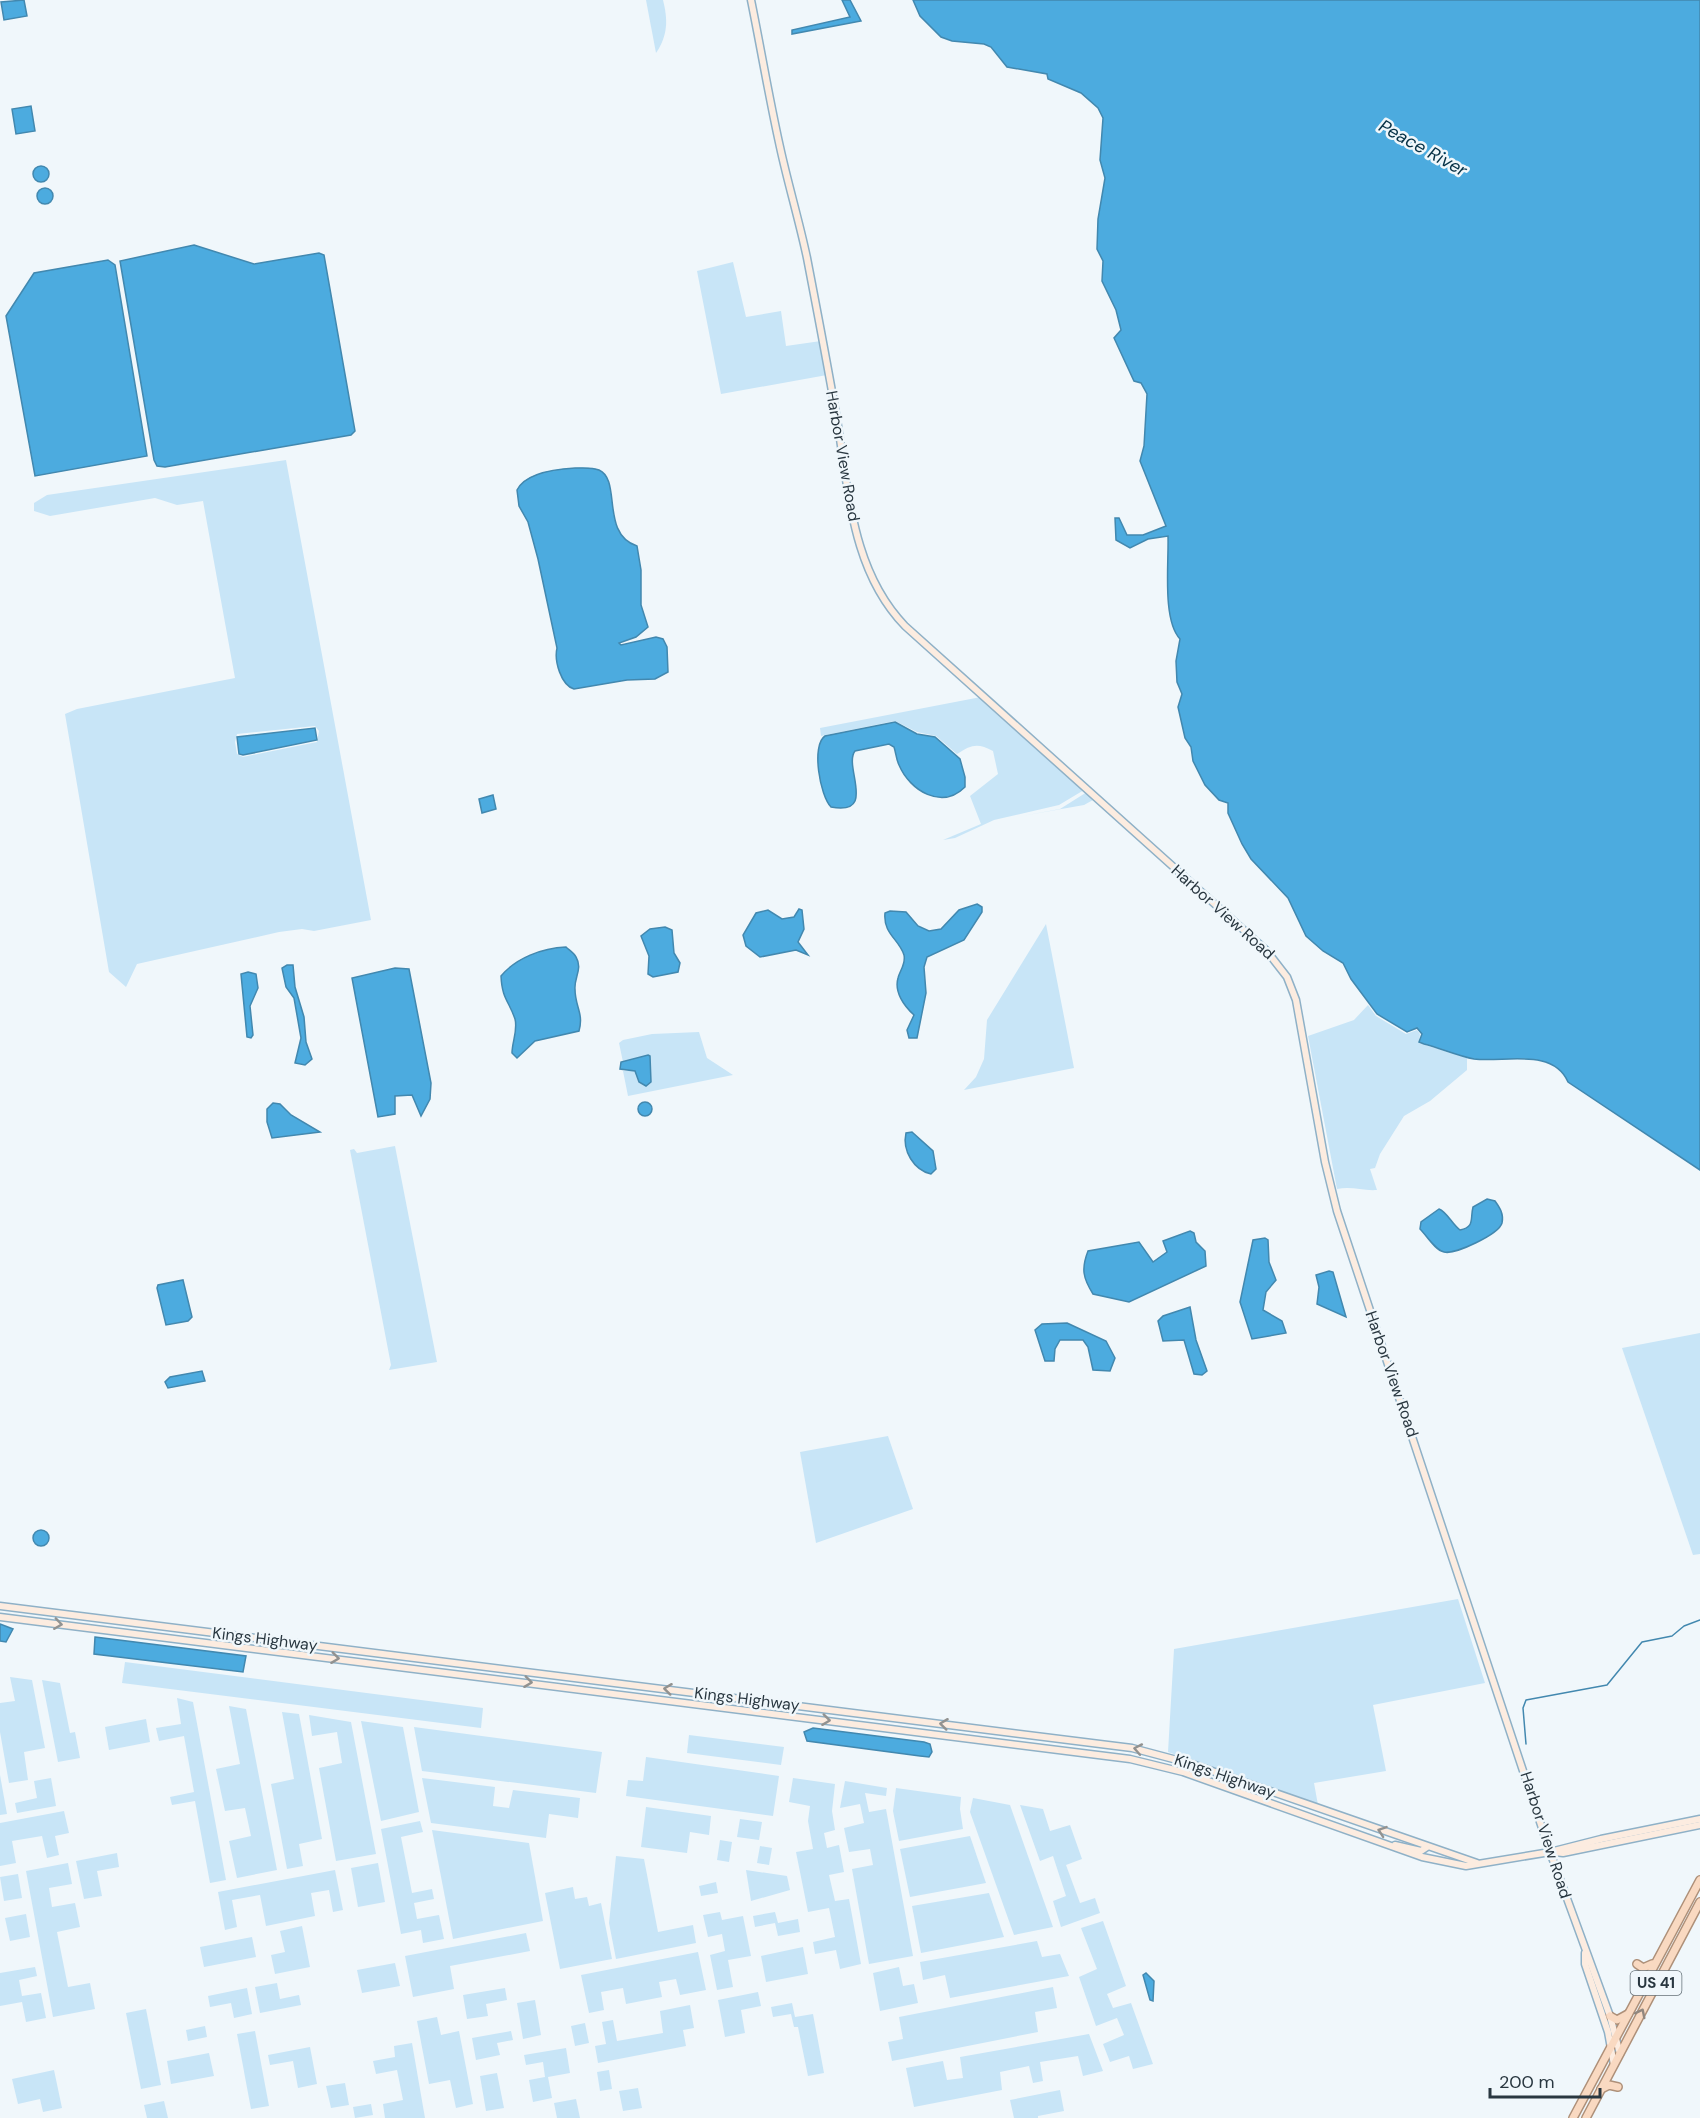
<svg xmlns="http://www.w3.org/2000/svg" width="1700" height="2118" font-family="'DM Sans',sans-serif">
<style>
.green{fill:#c8e5f7;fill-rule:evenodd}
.water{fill:#4cabdf;stroke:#4288af;stroke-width:1.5}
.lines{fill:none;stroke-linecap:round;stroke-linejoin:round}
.stream{stroke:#4288af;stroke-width:1.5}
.secondary-casing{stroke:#8fb1c7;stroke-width:9}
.primary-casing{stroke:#ae9079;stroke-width:10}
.secondary{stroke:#fcece0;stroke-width:6}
.primary{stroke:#f9d9c1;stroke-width:7}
.oneway{stroke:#929290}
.oneway2{stroke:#918880}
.labels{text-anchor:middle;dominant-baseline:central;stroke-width:5;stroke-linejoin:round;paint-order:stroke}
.shield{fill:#f0f7fb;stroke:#657178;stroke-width:1.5}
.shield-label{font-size:15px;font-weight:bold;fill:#293740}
.street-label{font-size:16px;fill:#293740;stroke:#f0f7fb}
.water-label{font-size:18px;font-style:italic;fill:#063146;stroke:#f0f7fb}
</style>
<rect width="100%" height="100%" fill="#f0f7fb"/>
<g class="green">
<path d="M646,0h17c5,20 5,35 -7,53z"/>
<path d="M733,262l13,55 35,-6 5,35 35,-5 6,34 -106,19 -24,-123z"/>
<path d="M286,460l85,460 -57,11 -12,-2 -23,3 -142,32 -11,23 -17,-15 -44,-258 12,-5 158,-31 -32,-177 -26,4 -22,-7 -105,18 -16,-5v-8l13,-8zM315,726l4,5 -2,11 -74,15 -6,-3 -2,-12 2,-8z"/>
<path d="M981,697l103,93 -25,15 -65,15 -39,18 -12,2 38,-16 -11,-28 28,-22 -5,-23c-15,-8 -21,-7 -36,3l-21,-18 -19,-4 -22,-11 -74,15 -1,-8z"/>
<path d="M1087,792l6,8 -9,5 -62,11 38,-7z"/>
<path d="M1046,924l28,144 -110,22 12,-13 8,-18 3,-39z"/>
<path d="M1368,1005l8,11 30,18 11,-4 3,4 -1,9 48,15v12l-37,31 -26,15 -24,38 -5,14 -5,1 7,21c-15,1 -25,-4 -40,-1l-29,-153 46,-16z"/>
<path d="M699,1032l8,26 26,17 -105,21 -5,-25h12l4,10 8,-26 -24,7 -4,-19 4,-3 29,-6z"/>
<path d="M395,1146l42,216 -48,8 2,-5 -41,-215 4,-1 3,4z"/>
<path d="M1700,1333v221l-7,1 -71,-207z"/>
<path d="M888,1436l25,73 -97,34 -16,-91z"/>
<path d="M1458,1599l27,84 -112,22 13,66 -72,12 4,22 -150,-53 6,-103z"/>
<path d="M125,1662l358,46 -2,20 -359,-45z"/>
<path d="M10,1677l22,3 13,68 -21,4 4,28 -19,3 -9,-51v-29l15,-2z"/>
<path d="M42,1680l18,3 10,50 5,-1 5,26 -22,4z"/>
<path d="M177,1698l16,4 33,178 -16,3 -15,-82 -23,4 -2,-8 24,-5 -10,-56 -25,5 -3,-13 25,-4z"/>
<path d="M229,1706l17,3 31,161 -40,8 -8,-37 22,-5 -6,-28 -20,3 -9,-42 24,-5z"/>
<path d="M282,1712l17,2 23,125 -23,5 4,22 -16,3 -16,-85 23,-5z"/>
<path d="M309,1715l42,7 25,132 -40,7 -17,-93 23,-5 -5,-31 -25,4z"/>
<path d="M146,1719l4,23 -41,8 -4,-23z"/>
<path d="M361,1721l42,6 16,85 -38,9z"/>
<path d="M414,1727l188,25 -6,41 -174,-22z"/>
<path d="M689,1735l95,12 -3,18 -94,-12z"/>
<path d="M646,1757l133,19 -6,40 -147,-20 2,-16 15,1z"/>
<path d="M0,1775l7,39 -7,1z"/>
<path d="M51,1778l5,28 -39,7 -2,-10 22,-5 -3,-17z"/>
<path d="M422,1778l73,9 -2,19 16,2 4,-18 67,8 -2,20 -29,-4 -3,24 -115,-15z"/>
<path d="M793,1778l42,6 -3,27 3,19 -11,3 3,15 12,-3 5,27 -15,3 6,26 14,-2 12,65 -21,5 -4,-19 -21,4 -2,-12 22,-5 -6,-29 -21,4 -12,-60 17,-3 -5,-28 2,-15 -21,-4z"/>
<path d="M845,1781l42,7 -1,8 -21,-3 4,19 17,-3 27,147 -44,8 -17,-95 21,-4 -3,-16 -21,3 -5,-24 20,-5 -4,-19 -20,4z"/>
<path d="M896,1788l65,9 -1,12 3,20 -64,12 -6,-30z"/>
<path d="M973,1798l37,7 43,122 -39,8 -44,-123z"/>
<path d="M1020,1805l23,4 7,22 20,-6 12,34 -16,6 14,38 15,-5 5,15 -39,14 -8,-26 13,-5 -13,-40 -13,5z"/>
<path d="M646,1807l65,9 -2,19 -19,-3 -3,21 -46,-6z"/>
<path d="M64,1811l5,22 -14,3 4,19 -12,3 -5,-22 -30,5 4,22 -16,3v-43z"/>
<path d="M740,1819l22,3 -3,18 -22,-3z"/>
<path d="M420,1821l3,11 -22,5 11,56 20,-4 2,10 -20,4 3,16 22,-4 5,24 -21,4 -2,-13 -20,4 -20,-105z"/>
<path d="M432,1830l97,13 14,78 -90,18z"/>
<path d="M970,1836l16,47 -76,14 -10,-48z"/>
<path d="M720,1840l12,2 -3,20 -12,-2z"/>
<path d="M760,1846l12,2 -3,17 -12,-2z"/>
<path d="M117,1853l2,14 -22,4 5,25 -18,3 -8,-38z"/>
<path d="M616,1856l28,3 14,73 35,-7 3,18 -80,16 -7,-36z"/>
<path d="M68,1863l4,21 -23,4 3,19 23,-4 5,24 -23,5 11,55 22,-4 5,26 -42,8 -27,-146z"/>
<path d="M378,1863l7,39 -27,5 -7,-39z"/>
<path d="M335,1870l8,40 -10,2 -4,-22 -18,3 4,23 -49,10 -6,-31 -28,5 5,27 -12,3 -7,-38z"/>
<path d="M746,1870l41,6 3,14 -39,11z"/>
<path d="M18,1874l4,24 -18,3 -4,-24z"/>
<path d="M716,1882l2,11 -17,3 -2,-10z"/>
<path d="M573,1887l2,12 12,-2 2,9 12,-3 11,56 -52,10 -15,-76z"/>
<path d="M989,1893l15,44 -83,16 -9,-47z"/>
<path d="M720,1912l2,8 21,-4 8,40 -23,4 5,27 -16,3 -7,-35 15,-4 -3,-17 -14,3 -5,-22z"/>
<path d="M775,1912l3,11 20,-4 2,13 -22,4 -3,-13 -20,4 -2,-11z"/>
<path d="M26,1914l4,23 -20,4 -5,-23z"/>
<path d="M1103,1921l23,65 -19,8 6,14 18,-5 22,61 -20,5 -4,-13 -19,6 -7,-18 21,-9 -7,-17 -21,8 -17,-49 18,-8 -16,-41z"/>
<path d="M302,1926l8,41 -35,7 -4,-19 14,-3 -5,-21z"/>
<path d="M526,1933l4,18 -80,15 4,23 -41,8 -8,-41z"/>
<path d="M252,1937l4,20 -52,10 -4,-20z"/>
<path d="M1037,1941l5,16 18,-3 9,22 -119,22 -5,-23 -22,5 -3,-18z"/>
<path d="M803,1947l5,27 -42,8 -5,-26z"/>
<path d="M698,1952l8,38 -26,5 -4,-16 -17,3 3,15 -36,7 -3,-16 -22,4 3,18 -15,3 -8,-38z"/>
<path d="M395,1963l5,23 -38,7 -5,-23z"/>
<path d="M35,1967l2,9 -18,4 3,16 19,-3 5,25 -20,4 -4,-20 -22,4v-33z"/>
<path d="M899,1967l4,19 11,-2 4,19 -38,8 -7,-38z"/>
<path d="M277,1983l3,16 19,-4 2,10 -41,8 -5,-26z"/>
<path d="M1053,1987l4,21 -22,4 3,20 -146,29 -4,-19 15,-3 -4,-22z"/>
<path d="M247,1988l5,26 -18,4 -3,-15 -21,4 -2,-11z"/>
<path d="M505,1988l2,12 -21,4 2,12 -21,3 -4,-24z"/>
<path d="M758,1992l3,14 -20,4 4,23 -20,4 -7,-37z"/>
<path d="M535,2000l6,35 -18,4 -6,-36z"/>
<path d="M792,2003l3,14 18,-3 11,59 -16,3 -10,-49h-4l-3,-13 -18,3 -2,-10z"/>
<path d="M690,2005l4,23 -11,2 3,16 -88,17 -3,-17 11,-2 -4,-22 11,-2 4,21 46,-8 -3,-22z"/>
<path d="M146,2009l15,76 -20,4 -15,-76z"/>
<path d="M437,2017l4,18 18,-4 14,73 -17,4 -6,-28 -21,4 -12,-63z"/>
<path d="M585,2023l4,20 -14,3 -4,-20z"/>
<path d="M205,2026l2,11 -19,4 -2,-11z"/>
<path d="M255,2031l14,75 -18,3 -14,-75z"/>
<path d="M511,2031l2,9 -16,3 3,12 -24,5 -4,-22z"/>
<path d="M1089,2034l14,37 -20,5 -5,-20 -38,6 3,19 -10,2 -4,-17 -29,6 2,18 -88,17 -8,-39 37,-7 4,19 16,-2 -3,-21z"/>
<path d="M412,2043l13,75h-40l-2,-14 20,-4 -6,-30 -21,4 -3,-13 22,-4 -1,-11z"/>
<path d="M310,2047l7,37 -19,4 -5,-27 -23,4 -2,-10z"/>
<path d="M566,2048l4,25 -22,4 4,21 -19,4 -4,-22 16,-3 -2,-15 -17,3 -2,-10z"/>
<path d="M209,2053l5,23 -43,8 -4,-23z"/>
<path d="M54,2070l8,38 -19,4 -3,-13 -22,5 -6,-25z"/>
<path d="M609,2070l3,19 -12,2 -3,-19z"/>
<path d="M497,2073l7,35 -18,3 -6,-35z"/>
<path d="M345,2083l4,22 -18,3 -5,-22z"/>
<path d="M638,2088l4,20 -19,3 -4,-20z"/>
<path d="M1060,2090l4,21 -26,5v2h-24l-4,-18z"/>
<path d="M576,2099l4,19h-23l-3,-15z"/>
<path d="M164,2101l4,17h-21l-3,-13z"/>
<path d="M371,2104l2,11 -18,3 -2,-11z"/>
</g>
<g class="water">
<path d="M24,0l3,16 -23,4 -3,-18z"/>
<path d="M842,0h8l11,21 -69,13v-4l58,-13z"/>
<path d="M913,0h787v1170l-132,-88c-15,-35 -65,-19 -94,-23 -16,-3 -34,-11 -50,-15l-5,-2 3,-8 -5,-6 -10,4 -30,-18 -26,-35 -8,-16 -20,-12 -17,-15 -18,-38 -37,-39 -9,-15 -14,-31v-10l-9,-3 -14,-15 -12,-24 -2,-14 -6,-9 -7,-31 4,-13 -5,-12 -1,-21 4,-22c-18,-19 -11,-77 -12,-103l-20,3 -18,9 -14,-8 -1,-22h4l8,17h16l23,-9 -26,-65 4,-15 3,-52 -6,-11 -7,-2 -20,-43 7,-8 -5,-20 -14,-29 1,-20 -6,-12 1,-30 7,-41 -5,-18 3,-42 -5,-10 -17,-15 -33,-14 -1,-5 -40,-7 -16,-20 -7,-3 -32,-3 -11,-4 -21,-21z"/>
<path d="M31,106l4,25 -19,3 -4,-25z"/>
<circle cx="41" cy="174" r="8"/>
<circle cx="45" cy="196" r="8"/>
<path d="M194,245l60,19 65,-11 5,2 31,176 -4,4 -186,32 -8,-1 -3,-6 -34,-199z"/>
<path d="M108,260l7,5 32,191 -112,20 -29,-160 28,-43z"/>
<path d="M575,468c7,0 17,-1 24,2 23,10 1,64 38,76l4,24v35l7,22 -12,10 -17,6 2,2 35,-8 7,2 4,8 1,25 -13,7 -28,1 -53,9c-13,-4 -20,-28 -17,-41l-19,-89 -10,-37 -9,-16 -2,-16c9,-18 40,-21 58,-22z"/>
<path d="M895,722l22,12 18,3 25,22 5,18v10c-23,23 -55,4 -66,-22 -3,-6 -3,-12 -5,-18l-5,-3 -34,7c-12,15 23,65 -24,56 -11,-11 -20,-62 -6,-71z"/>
<path d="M315,728l2,12 -74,15 -4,-1 -2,-17z"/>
<path d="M493,795l3,14 -14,4 -3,-14z"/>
<path d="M977,904l5,3v5l-18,28 -37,17 -3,10 2,26 -9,45h-8l-2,-8 7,-15c-10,-9 -20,-23 -16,-37 2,-8 8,-14 6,-23 -5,-16 -21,-21 -19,-42l5,-2 16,1 12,14 11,5 12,-2 18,-19z"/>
<path d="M799,909l3,1 2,19 -6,13 10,13 -12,-5 -36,7 -14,-11 -3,-11 13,-22 12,-3 14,9 12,-2z"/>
<path d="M665,927l7,3 2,23 6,10 -2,9 -25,5 -5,-3 1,-18 -8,-20 9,-7z"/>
<path d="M566,947c3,3 8,6 10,10 7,12 -2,20 -1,32 0,18 9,24 4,42l-44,10 -18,17 -5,-5c0,-11 6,-23 3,-34 -6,-18 -13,-20 -14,-43 15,-18 41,-28 65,-29z"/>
<path d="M287,965h6l2,22 9,30 2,25 6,17 -7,6 -10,-2 6,-25 -7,-40 -8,-11 -4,-19z"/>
<path d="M395,968l14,1 22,114 -1,16 -9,17 -9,-21 -17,1v18l-17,3 -26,-139z"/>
<path d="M248,972l8,2 2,14 -8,18 3,29 -2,3 -4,-1 -6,-63z"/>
<path d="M648,1055l2,1 1,26 -5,4 -7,-4 -4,-11 -15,-2 1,-7z"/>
<circle cx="645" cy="1109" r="7"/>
<path d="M273,1103l7,1 11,11 29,17 -48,6 -5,-16v-13z"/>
<path d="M912,1132l21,19 3,18 -5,5c-17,-4 -29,-23 -25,-41z"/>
<path d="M1487,1199l8,2c5,7 9,13 7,22 -3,11 -47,32 -58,29 -9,-2 -17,-16 -24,-23l1,-7 18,-13c8,3 13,15 21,21 15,-3 10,-11 13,-23z"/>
<path d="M1190,1231l4,2 2,9 9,9 1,15 -77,36 -36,-8c-10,-16 -12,-25 -5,-43l51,-9 14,20 14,-10 -4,-11z"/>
<path d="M1265,1238l3,2 1,22 7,18 -10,12 -3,18 19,11 4,12 -34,6 -12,-37 13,-62z"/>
<path d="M1329,1271l4,1 13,45 -29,-13 2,-17 -3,-12z"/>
<path d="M183,1280l9,37 -4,4 -22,4 -9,-37 1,-3z"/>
<path d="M1190,1307l6,33 11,31 -5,4 -8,-1 -10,-34 -21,1 -5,-20 5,-5z"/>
<path d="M1067,1323l39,18 9,17 -5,13 -17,-1 -5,-23 -5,-7h-23l-5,9 -1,12h-9l-10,-31 7,-6z"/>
<path d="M202,1371l3,10 -37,7 -3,-6 5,-5z"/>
<circle cx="41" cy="1538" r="8"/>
<path d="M0,1624l13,5 -7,13 -6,-1z"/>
<path d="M95,1637l151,19 -3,16 -149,-18z"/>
<path d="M813,1728l111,14 6,2 2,8 -3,5 -9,-1 -113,-15 -3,-9z"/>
<path d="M1146,1973l8,8 -1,20 -3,-1 -7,-25z"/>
</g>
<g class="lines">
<path class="stream" d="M1526,1744l-3,-36 3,-8 81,-15 35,-43 30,-6 12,-10 16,-6"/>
<g class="secondary-casing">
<g id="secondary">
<path d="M751,0c10,49 18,98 29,147 8,37 19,73 27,111 10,52 20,104 29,156 13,73 14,155 69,212l361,324 21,27 9,23 29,162 12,49 213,641 60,164 10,38"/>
<path d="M0,1606l1132,142 60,16 285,99"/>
<path d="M0,1617l1130,142 53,13 239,85 44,9 84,-14 51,-13 99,-20"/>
<path d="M1395,1845l26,6 6,-4"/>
<path d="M1554,1852l9,1 137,-28"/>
<path d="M1585,1953v11l23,68 6,33"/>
</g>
</g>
<g class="primary-casing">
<g id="primary">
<path d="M1637,1964l6,4 9,-4"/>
<path d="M1610,2016l7,4 11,-6"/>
<path d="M1601,2089l8,-4 9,2"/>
<path d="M1573,2118l127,-238"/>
<path d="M1586,2118l114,-216"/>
</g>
</g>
<use href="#secondary" class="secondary"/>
<use href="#primary" class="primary"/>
</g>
<defs><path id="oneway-chevron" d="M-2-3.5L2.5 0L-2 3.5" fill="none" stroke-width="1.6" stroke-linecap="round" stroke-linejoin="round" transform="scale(1.5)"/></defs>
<g class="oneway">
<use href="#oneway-chevron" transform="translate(58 1624) rotate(8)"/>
<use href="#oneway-chevron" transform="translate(335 1658) rotate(7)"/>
<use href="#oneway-chevron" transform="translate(528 1682) rotate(7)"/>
<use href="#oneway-chevron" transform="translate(668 1689) rotate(-173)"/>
<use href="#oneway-chevron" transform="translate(826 1720) rotate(7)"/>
<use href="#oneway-chevron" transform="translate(944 1724) rotate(-173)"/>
<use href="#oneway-chevron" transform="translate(1138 1749) rotate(-169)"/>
<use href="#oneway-chevron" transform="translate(1382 1831) rotate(-161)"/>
</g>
<use class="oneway2" href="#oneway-chevron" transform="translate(1641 2013) rotate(-63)"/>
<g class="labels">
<rect class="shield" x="1630.5" y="1971" width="51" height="24" rx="4.5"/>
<g class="shield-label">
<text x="1656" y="1983">US 41</text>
</g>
<g class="street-label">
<text transform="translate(843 456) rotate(80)">Harbor View Road</text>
<text transform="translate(1223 912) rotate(42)">Harbor View Road</text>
<text transform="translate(1392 1374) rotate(71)">Harbor View Road</text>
<text transform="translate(265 1639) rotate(7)">Kings Highway</text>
<text transform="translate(747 1699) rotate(7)">Kings Highway</text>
<text transform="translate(1225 1776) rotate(19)">Kings Highway</text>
<text transform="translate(1546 1835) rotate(72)">Harbor View Road</text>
</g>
<g class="water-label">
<text transform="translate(1423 148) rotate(29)">Peace River</text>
</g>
</g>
<path d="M1490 2088v9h110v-9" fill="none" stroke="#293740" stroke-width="3"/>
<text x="1499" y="2088" font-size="18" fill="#293740" stroke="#f0f7fb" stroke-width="4.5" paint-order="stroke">200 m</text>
</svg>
